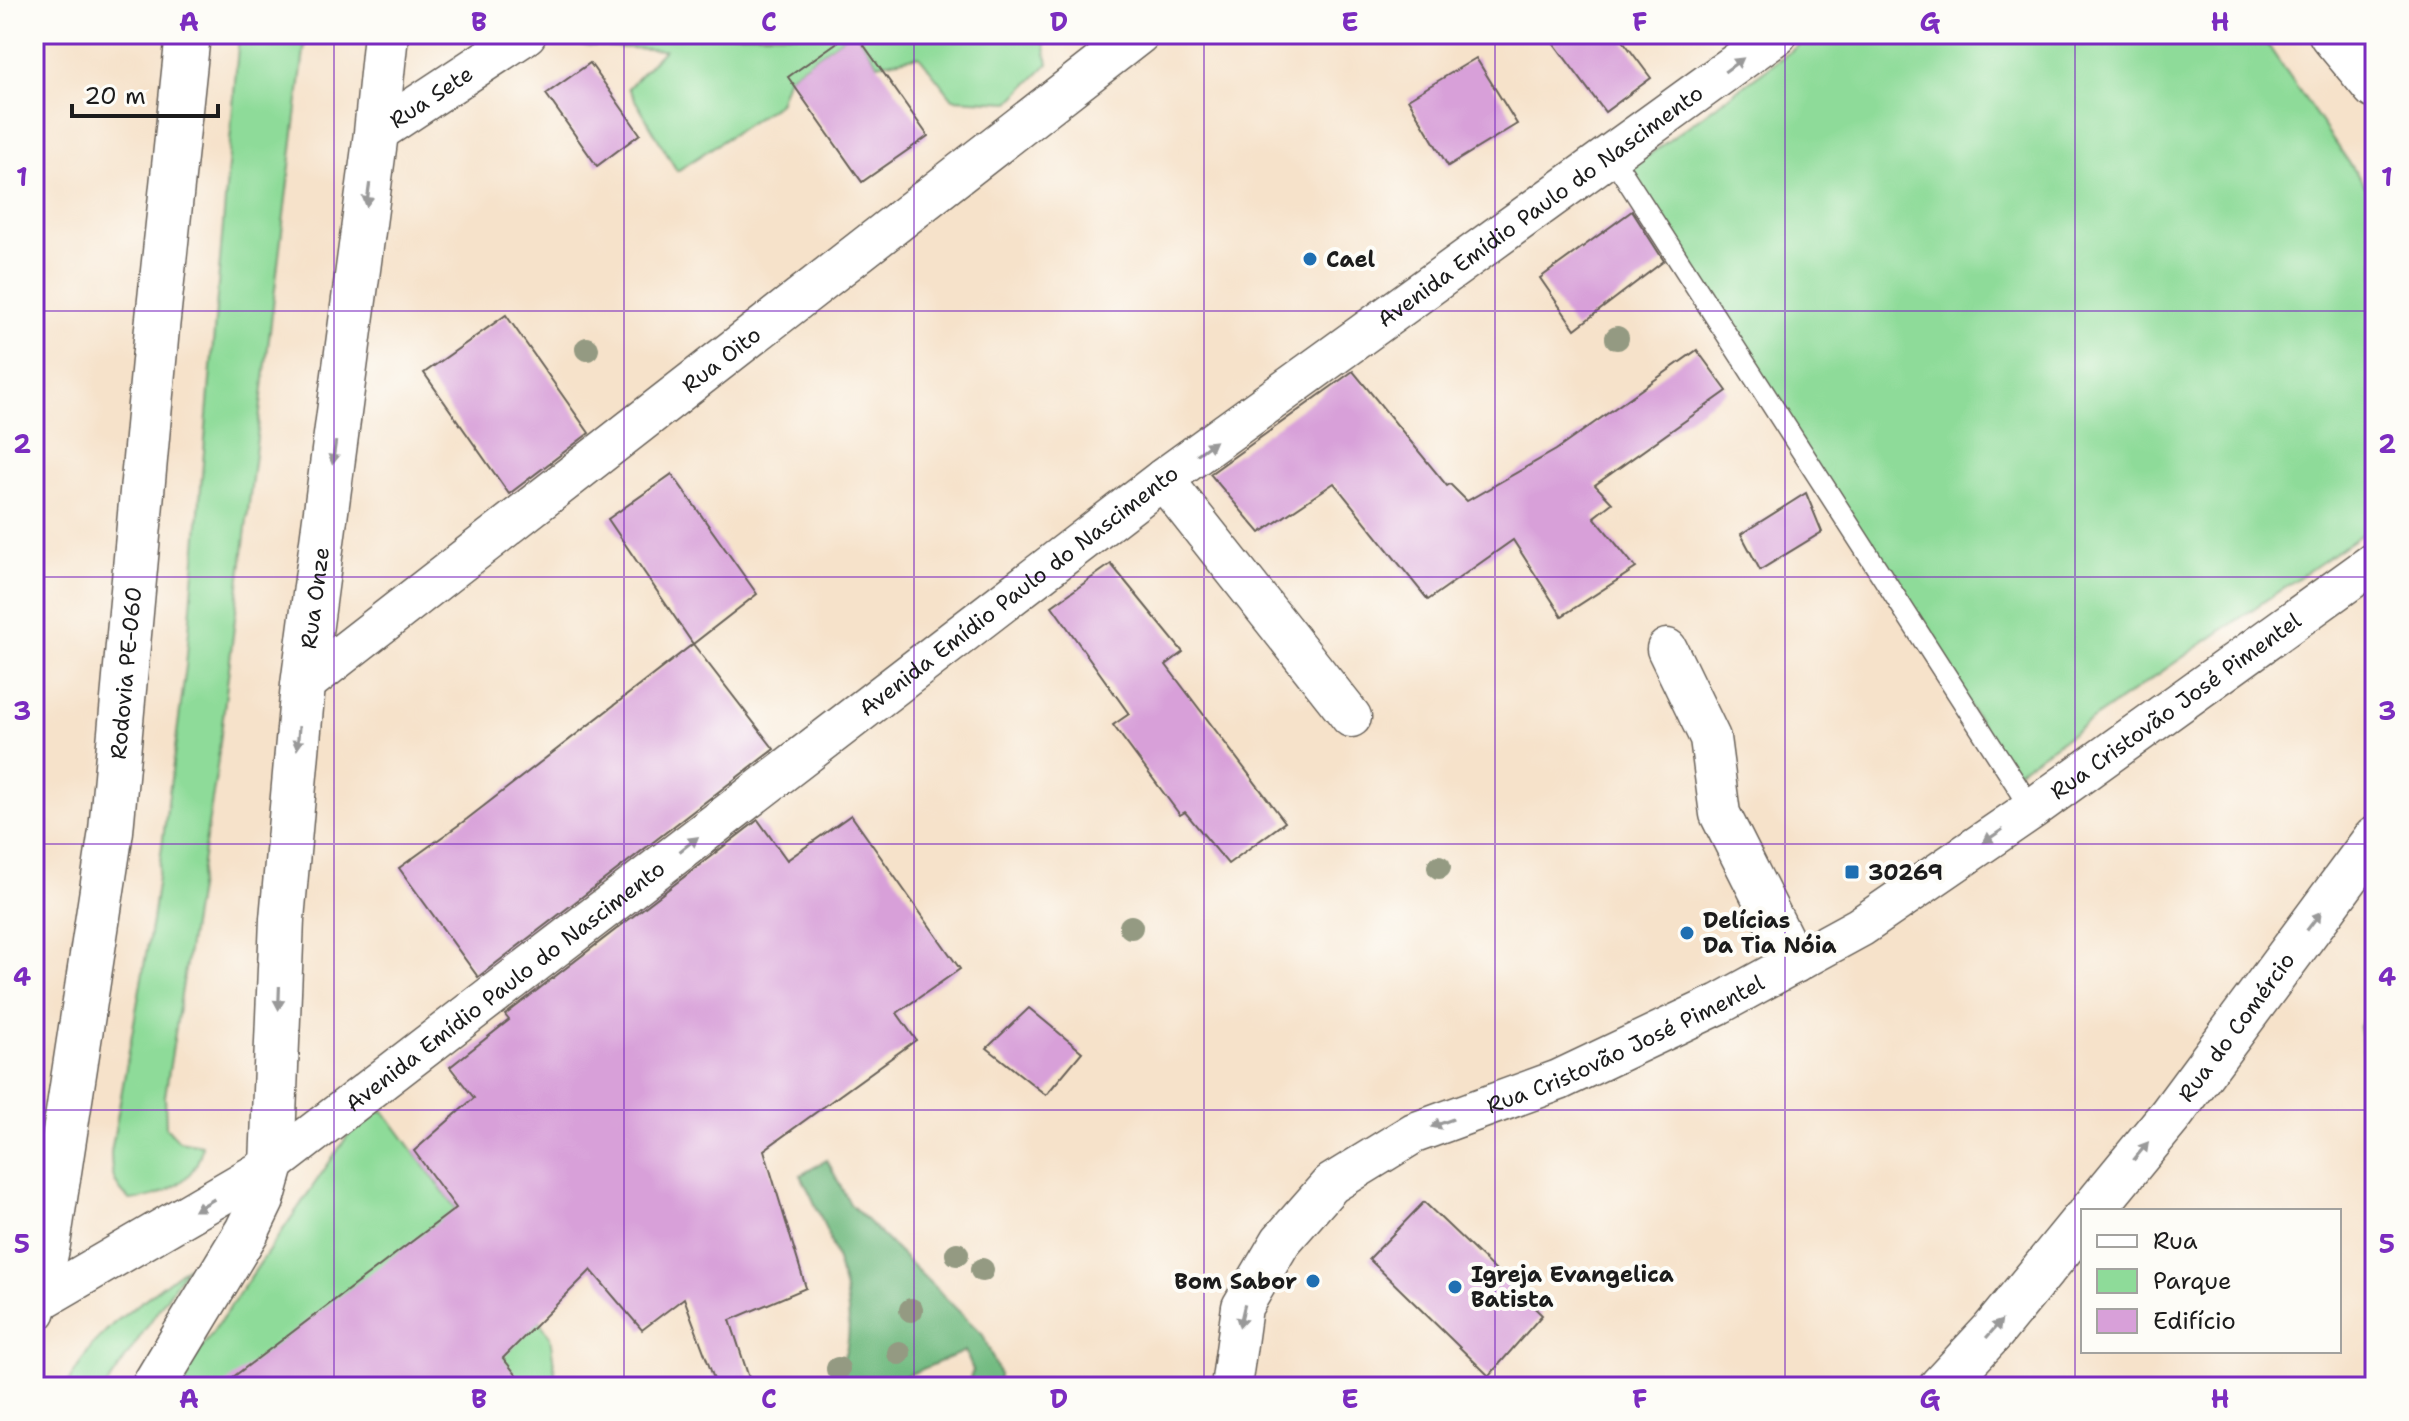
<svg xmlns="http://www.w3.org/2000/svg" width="2409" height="1421" font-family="'Shantell Sans',sans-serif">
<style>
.green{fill:#8edb99;stroke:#557c5a;stroke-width:2}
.forest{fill:#72bb81;stroke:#476c4e;stroke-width:2}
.building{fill:#d8a0d9}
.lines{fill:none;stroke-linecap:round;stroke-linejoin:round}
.service-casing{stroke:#686159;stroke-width:23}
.minor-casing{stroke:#686159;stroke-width:43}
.tertiary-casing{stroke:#686159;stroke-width:47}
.primary-casing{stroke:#686159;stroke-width:47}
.service{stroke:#fff;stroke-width:20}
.minor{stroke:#fff;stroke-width:40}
.tertiary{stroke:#fff;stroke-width:44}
.primary{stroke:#fff;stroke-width:44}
.tree{fill:#949a82}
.oneway{fill:#999}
.grid{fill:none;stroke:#7b2cbf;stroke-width:2;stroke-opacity:0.55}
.poi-dot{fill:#1f6fb2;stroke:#fdfcf7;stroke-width:3}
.labels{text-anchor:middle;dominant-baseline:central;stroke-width:8;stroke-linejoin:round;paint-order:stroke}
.street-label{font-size:22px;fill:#1c1c1c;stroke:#fdfcf7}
.poi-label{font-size:22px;font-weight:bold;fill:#1c1c1c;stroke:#fdfcf7;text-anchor:start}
.neatline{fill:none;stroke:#7b2cbf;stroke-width:3}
.grid-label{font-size:26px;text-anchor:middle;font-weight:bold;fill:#7b2cbf}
</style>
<rect width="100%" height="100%" fill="#fdfcf7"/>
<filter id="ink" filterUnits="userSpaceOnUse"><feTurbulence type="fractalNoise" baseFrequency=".0125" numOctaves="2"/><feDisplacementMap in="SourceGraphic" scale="16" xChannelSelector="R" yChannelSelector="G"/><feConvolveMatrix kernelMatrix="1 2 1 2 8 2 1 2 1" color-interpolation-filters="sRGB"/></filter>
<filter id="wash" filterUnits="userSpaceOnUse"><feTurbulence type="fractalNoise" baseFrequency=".006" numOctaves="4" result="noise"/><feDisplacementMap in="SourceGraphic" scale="32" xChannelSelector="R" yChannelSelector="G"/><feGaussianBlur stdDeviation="1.8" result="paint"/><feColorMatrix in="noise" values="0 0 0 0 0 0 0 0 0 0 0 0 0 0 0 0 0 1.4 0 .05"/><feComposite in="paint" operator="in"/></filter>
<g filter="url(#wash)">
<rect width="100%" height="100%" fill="#f6e2ca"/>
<g class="green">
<path d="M239,34h67l-90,741 -51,321 1,31 13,14 23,4c-4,36 -40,53 -72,55 -17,-14 -19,-27 -19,-48l41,-231 34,-255z"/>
<path d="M598,34h251l-61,43 -9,26 -102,68 -49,-83 36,-38 -82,-5z"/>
<path d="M856,34h187l5,30 -38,38 -57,-3 -34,-43 -41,8z"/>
<path d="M1814,34h446l115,166v325l-362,249 -386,-603z"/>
<path d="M384,1111l166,225 7,51h-382l189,-275z"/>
<path d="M188,1266l-82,121h-41l28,-43 21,-21z"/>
</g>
<g class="forest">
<path d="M2375,1000v115l-16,-89z"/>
<path d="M827,1160l23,44 133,131 16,38v14h-32l6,-17 -8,-19 -85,36h-43l-4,-6c5,-11 12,-23 14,-35 10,-50 -23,-126 -46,-171z"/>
</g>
<g id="blocks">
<g class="building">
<path d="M849,34h7l72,102 -66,46 -74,-105z"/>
<path d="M1547,34h71l33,44 -46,34z"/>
<path d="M1476,58l41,66 -69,42 -40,-67z"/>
<path d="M590,63l50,71 -43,32 -51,-72z"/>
<path d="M1632,211l32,50 -89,68 -35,-51z"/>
<path d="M506,315l83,118 -80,61 -85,-121z"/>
<path d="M1697,350l30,41 -132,94 17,18 -18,14 42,51 -74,48 -49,-76 -85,60 -94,-117 -74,50 -50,-59 143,-103 94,115 3,-2 17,17 89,-51z"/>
<path d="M672,474l85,120 -64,50 -85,-125z"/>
<path d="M1806,493l16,39 -62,38 -19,-36z"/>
<path d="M1111,564l72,88 -17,13 119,157 -57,42 -43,-52 -5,3 -67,-90 16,-11 -77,-108z"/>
<path d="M693,644l81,105 -296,228 -79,-109 68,-49z"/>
<path d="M851,815l109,154 -63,44 19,27 -152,110 42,138 -76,32 22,67h-35l-33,-89 -42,32 -51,-60 -88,88 23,29h-306l236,-179 -42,-57 60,-53 -24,-31 59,-47 -4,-5 253,-195 29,40z"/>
<path d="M1029,1008l53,44 -36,43 -59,-47z"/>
<path d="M1424,1202l118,113 -53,61 -120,-117z"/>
</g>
</g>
</g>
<g filter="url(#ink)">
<use href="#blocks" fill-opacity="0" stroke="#686159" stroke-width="2"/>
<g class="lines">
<g class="service-casing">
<path id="service" d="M1611,155l421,654"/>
</g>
<g class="minor-casing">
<g id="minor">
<path id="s1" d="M376,133l150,-99"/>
<path d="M1163,479l188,238"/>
<path d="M1667,649l43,89 10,76 75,149"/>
<path id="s2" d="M303,685l836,-651"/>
<path id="s3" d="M37,1302l235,-137 891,-686 614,-445"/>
<path id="s4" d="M1231,1387l11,-80 39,-66 50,-57 83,-51 145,-53 160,-76 141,-77 172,-118 343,-247"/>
</g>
</g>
<g class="tertiary-casing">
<g id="tertiary">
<path d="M2331,34l44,53"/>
<path id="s5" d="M2092,1211l78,-95 205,-277"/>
<path id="s6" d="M153,1387l94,-156 15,-31 10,-35 10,-246 21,-234 73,-552 10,-99"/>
<path d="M1941,1387l52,-56 90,-110"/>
</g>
</g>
<g class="primary-casing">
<g id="primary">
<path id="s7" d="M34,1310l14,-66 63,-413 46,-503 31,-294"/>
</g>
</g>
<use href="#service" class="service"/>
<use href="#minor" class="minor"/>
<use href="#tertiary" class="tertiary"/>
<use href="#primary" class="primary"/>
</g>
<g class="tree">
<circle cx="1617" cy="338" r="12"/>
<circle cx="587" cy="349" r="12"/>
<circle cx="1439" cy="867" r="12"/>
<circle cx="1131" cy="927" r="12"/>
<circle cx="957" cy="1254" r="12"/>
<circle cx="982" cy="1270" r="12"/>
<circle cx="911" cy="1310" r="12"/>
<circle cx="899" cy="1353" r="12"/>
<circle cx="838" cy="1369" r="12"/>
</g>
<defs><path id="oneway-solid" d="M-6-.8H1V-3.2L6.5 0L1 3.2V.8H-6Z" transform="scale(2)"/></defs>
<g class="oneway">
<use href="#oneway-solid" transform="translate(1734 65) rotate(-36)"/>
<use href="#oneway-solid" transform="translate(368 195) rotate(98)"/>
<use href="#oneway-solid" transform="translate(1206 448) rotate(-36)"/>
<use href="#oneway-solid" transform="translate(334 453) rotate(98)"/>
<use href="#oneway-solid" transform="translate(298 738) rotate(95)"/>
<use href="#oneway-solid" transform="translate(1993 836) rotate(146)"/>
<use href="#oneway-solid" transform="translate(689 844) rotate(-38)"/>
<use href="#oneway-solid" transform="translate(2314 921) rotate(-53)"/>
<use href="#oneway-solid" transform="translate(279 998) rotate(92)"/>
<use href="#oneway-solid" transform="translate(1442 1123) rotate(160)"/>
<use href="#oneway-solid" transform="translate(2141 1151) rotate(-51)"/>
<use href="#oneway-solid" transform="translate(204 1205) rotate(150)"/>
<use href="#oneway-solid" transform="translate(1242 1316) rotate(103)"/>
<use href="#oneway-solid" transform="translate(1994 1329) rotate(-49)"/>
</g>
</g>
<path class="grid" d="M334,34v1353M624,34v1353M914,34v1353M1204,34v1353M1495,34v1353M1785,34v1353M2075,34v1353M34,311h2341M34,577h2341M34,844h2341M34,1110h2341"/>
<g class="poi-dot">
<circle cx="1310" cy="259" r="8"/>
<rect x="1844" y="864" width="16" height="16" rx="4"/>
<circle cx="1687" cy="933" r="8"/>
<circle cx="1313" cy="1281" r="8"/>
<circle cx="1455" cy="1287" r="8"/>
</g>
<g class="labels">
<g class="street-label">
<text stroke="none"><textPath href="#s1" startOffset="66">Rua Sete</textPath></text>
<text stroke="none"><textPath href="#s3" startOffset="1862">Avenida Emídio Paulo do Nascimento</textPath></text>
<text stroke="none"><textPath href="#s2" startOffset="530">Rua Oito</textPath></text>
<text stroke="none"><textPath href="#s3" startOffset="1214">Avenida Emídio Paulo do Nascimento</textPath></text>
<text stroke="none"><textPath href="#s6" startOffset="822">Rua Onze</textPath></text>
<text stroke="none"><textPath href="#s7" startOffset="644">Rodovia PE-060</textPath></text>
<text stroke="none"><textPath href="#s4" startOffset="1208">Rua Cristovão José Pimentel</textPath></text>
<text stroke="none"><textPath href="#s3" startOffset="566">Avenida Emídio Paulo do Nascimento</textPath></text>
<text stroke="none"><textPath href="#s5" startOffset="234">Rua do Comércio</textPath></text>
<text stroke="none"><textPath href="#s4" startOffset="560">Rua Cristovão José Pimentel</textPath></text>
</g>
<g class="poi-label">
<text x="1326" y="259">Cael</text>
<text x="1868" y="872">30269</text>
<text x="1703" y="920">Delícias<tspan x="1703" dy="25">Da Tia Nóia</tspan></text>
<text x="1471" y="1274">Igreja Evangelica<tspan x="1471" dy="25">Batista</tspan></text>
<text x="1297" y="1281" text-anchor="end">Bom Sabor</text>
</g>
</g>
<rect width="2409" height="1421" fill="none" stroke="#fdfcf7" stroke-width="88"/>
<rect x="2081" y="1209" width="260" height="144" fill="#fdfcf7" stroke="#a3a29f" stroke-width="2"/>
<rect x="2097" y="1235" width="40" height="12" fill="#ffffff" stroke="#a3a29f" stroke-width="2"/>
<text x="2153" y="1249" font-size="24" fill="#1c1c1c">Rua</text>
<rect x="2097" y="1269" width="40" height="24" fill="#8edb99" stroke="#a3a29f" stroke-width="2"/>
<text x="2153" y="1289" font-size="24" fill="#1c1c1c">Parque</text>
<rect x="2097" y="1309" width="40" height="24" fill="#d8a0d9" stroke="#a3a29f" stroke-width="2"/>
<text x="2153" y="1329" font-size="24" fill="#1c1c1c">Edifício</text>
<path d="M72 104v12h146v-12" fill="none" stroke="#1c1c1c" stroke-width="4"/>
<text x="84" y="104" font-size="24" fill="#1c1c1c" stroke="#fdfcf7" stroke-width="6" paint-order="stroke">20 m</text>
<rect x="44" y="44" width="2321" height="1333" class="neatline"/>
<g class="grid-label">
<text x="189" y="31">A</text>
<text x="479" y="31">B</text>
<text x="769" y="31">C</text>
<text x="1059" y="31">D</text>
<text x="1350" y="31">E</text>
<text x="1640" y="31">F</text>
<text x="1930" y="31">G</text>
<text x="2220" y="31">H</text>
<text x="22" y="186">1</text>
<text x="2387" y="186">1</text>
<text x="22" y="453">2</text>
<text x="2387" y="453">2</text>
<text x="22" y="720">3</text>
<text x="2387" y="720">3</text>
<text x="22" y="986">4</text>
<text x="2387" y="986">4</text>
<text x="22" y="1253">5</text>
<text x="2387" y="1253">5</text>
<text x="189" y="1408">A</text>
<text x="479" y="1408">B</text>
<text x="769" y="1408">C</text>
<text x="1059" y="1408">D</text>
<text x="1350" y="1408">E</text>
<text x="1640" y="1408">F</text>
<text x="1930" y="1408">G</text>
<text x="2220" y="1408">H</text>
</g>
</svg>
